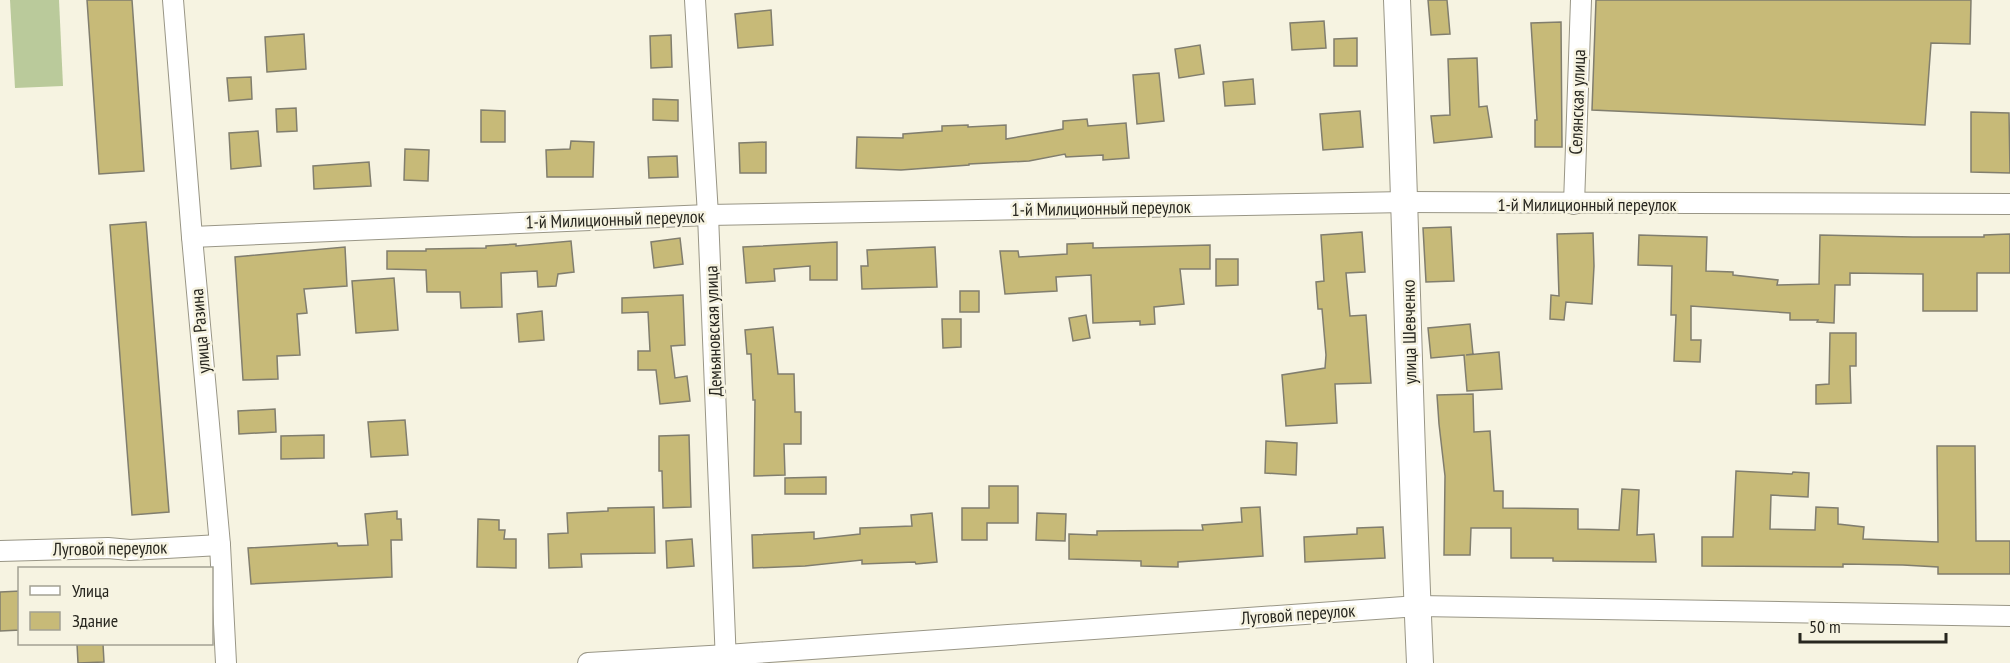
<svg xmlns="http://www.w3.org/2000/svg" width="2010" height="663" font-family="'PT Sans Narrow',sans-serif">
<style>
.green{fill:#baca9b}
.building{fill:#c7ba78;stroke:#817e6e;stroke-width:1.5}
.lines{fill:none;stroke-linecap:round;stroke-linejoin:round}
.minor-casing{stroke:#999686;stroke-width:22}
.tertiary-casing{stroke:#999686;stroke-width:28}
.minor{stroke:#fff;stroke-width:20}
.tertiary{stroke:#fff;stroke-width:26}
.labels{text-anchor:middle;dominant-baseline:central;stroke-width:5;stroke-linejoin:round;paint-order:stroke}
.street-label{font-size:18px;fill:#27261f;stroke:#f6f3e1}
</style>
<rect width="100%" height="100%" fill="#f6f3e1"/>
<path class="green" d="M10,0h49l4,86 -48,2z"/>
<g class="building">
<path d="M87,0h45l12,171 -45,3z"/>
<path d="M1428,0h19l3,34 -19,1z"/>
<path d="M1596,0h375l-1,44 -39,-1 -6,82 -333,-15z"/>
<path d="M771,10l2,35 -35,3 -3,-34z"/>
<path d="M1324,21l2,27 -34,2 -2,-27z"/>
<path d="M1561,22l1,125h-27v-27h2l-6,-97z"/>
<path d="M304,34l2,35 -39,3 -2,-35z"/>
<path d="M671,35l1,32 -21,1 -1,-32z"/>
<path d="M1357,38v28h-23v-27z"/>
<path d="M1200,45l4,29 -25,4 -4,-29z"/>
<path d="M1477,58l2,49 8,-1 5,31 -58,6 -3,-27 19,-1 -2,-56z"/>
<path d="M1159,73l5,48 -27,3 -4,-49z"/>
<path d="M251,77l1,22 -23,2 -2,-23z"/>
<path d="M1253,79l2,25 -30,2 -2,-24z"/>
<path d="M653,99l25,1v21l-25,-1z"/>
<path d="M296,108l1,23 -20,1 -1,-23z"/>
<path d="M481,110l24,1v31h-24z"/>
<path d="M1360,111l3,36 -40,3 -3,-36z"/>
<path d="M1971,112l38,1 1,60 -39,-1z"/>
<path d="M1087,119l1,7 38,-3 3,35 -26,2v-5l-37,2 -1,-3 -36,7 -60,3v1l-68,5 -45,-2 1,-31 46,1v-4l39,-3v-5l26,-1v2l38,-2v14l57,-10v-8z"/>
<path d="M258,131l3,35 -30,3 -2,-36z"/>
<path d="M571,141l23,1 -1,35h-46l-1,-27 24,-1z"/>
<path d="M766,142v31h-26l-1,-30z"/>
<path d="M405,149l24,1 -1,31 -24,-1z"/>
<path d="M677,156l1,21 -29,1 -1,-21z"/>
<path d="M369,162l2,24 -57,3 -1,-23z"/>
<path d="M146,222l23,290 -37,3 -22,-290z"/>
<path d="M1451,227l3,54 -28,1 -3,-54z"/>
<path d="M1362,232l3,40 -19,1 4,43 16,-1 5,68 -36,1 2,39 -51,3 -4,-51 43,-7 1,-13 -4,-46h-4l-2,-27 8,-1 -3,-46z"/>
<path d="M1593,233l1,33 -2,38 -26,-2 -2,18 -14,-1 1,-24 8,1 -2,-62z"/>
<path d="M2010,234v39h-33v38h-54v-37l-73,-1v12h-15l-1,38 -17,-1 1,-2h-28v-7l-99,-7v34h10l-1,22 -26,-1 2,-46h-5l1,-49 -34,-1 1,-30 68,2 -1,34 27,1v3l45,5 -1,5 42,-1 1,-49 93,2h71v-2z"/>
<path d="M680,238l3,26 -29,4 -3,-26z"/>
<path d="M571,241l3,31 -16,2 -2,12 -18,1 -1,-16 -36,2 1,34 -41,1 -1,-16h-33l-1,-22 -39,-1v-18h39v-2l60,-1v-2l30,-2v2z"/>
<path d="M837,242v38h-27v-14l-36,3 1,12 -29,2 -3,-36z"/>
<path d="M1093,243v5l117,-3v24h-30l4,35 -30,3 1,17 -15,1v-4l-47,2 -2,-48 -35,2 1,14 -52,3 -5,-43h18l1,6 48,-3v-10z"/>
<path d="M345,247l2,39 -43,3 3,24 -10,1 3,41 -23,1 1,23 -35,1 -8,-123z"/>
<path d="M935,247l2,40 -75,2 -1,-23h7l-1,-16z"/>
<path d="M1216,259h22v26l-22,1z"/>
<path d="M394,278l4,52 -42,3 -4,-52z"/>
<rect x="960" y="291" width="19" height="21"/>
<path d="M683,295l2,50 -14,1 4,32 12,-2 3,25 -30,3 -4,-34h-18v-19h12l-2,-39 -26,1v-15z"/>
<path d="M542,311l2,29 -25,2 -2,-28z"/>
<path d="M1086,315l4,23 -17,3 -4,-23z"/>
<path d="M942,319h19v28l-18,1z"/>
<path d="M1470,324l3,30 -7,1 33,-3 3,37 -35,2 -3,-36 -33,3 -3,-30z"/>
<path d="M773,327l5,47h16l1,38h6v32h-17l1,31 -31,1 1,-76h-2l-2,-46h-4l-2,-24z"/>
<path d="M1830,333h26v33h-6l1,37 -35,1v-19l13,-1z"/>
<path d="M1473,394l1,38 16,-1 4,60h9v17l75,1v20l41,1 3,-41 17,1 -2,45 17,-1 2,28 -103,-1v-3h-42v-30h-40l-1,27h-26l1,-79 -6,-52 -2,-29z"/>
<path d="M275,409l1,23 -37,2 -1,-23z"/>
<path d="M405,420l3,35 -37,2 -3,-35z"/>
<path d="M324,435v23l-43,1v-23z"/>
<path d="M689,435l2,72 -28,1 -1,-37h-3v-35z"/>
<path d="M1266,441l31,2 -1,32 -31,-2z"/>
<path d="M1937,446h38l1,95h34v33h-72v-7l-35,-2 -60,-1v3l-141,-1v-29h31l3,-66 56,3 1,-2 16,1 -1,24 -37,-2 -1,34 45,1 1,-23 22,1v16l26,3 -1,12 75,3z"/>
<path d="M826,477v17h-41v-16z"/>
<path d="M989,486h29v37h-31v17h-25v-32h27z"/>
<path d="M654,507l1,46 -74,1 1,13 -33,1 -1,-34 20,-1 -1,-20 41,-2v-3z"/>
<path d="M1260,507l3,49 -85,6v5l-37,-1v-5l-72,-2v-25l28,1v-4l106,-1 -1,-5 40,-3 -1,-14z"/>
<path d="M397,511v8h4l1,21h-11l1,37 -141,7 -3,-36 89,-5 1,3 30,-1 -3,-31z"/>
<path d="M932,513l5,49 -21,2 -1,-2 -53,2v-4l-57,6 -52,2 -1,-33 62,-3v7l46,-5v-6l52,-2 -1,-11z"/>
<path d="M1037,513l29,1 -1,27 -29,-1z"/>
<path d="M478,519l21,1v10h6l-1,9h12v29l-39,-1z"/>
<path d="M1383,527l2,31 -80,4 -1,-25 53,-3v-6z"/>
<path d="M692,539l2,27 -27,2 -1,-27z"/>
<path d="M20,591v39l-20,1v-39z"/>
<path d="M77,644h26l1,18 -26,1z"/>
</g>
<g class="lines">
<g class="minor-casing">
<g id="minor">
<path d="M173,0l19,237 28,308 6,118"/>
<path d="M695,0l13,215 18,448"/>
<path d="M1574,204l7,-204"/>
<path d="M192,237l516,-22 698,-13 604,2"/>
<path d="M0,551l108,-3 22,2 90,-5"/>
<path d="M588,663l139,-8 691,-49 592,10"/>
</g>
</g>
<g class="tertiary-casing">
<path id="tertiary" d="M1397,0c9,221 13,442 23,663"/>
</g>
<use href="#minor" class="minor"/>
<use href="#tertiary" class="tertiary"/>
</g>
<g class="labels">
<g class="street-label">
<text transform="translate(1577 102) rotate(-88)">Селянская улица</text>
<text x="1587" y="204">1-й Милиционный переулок</text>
<text transform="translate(1101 208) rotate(-1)">1-й Милиционный переулок</text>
<text transform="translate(615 219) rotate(-2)">1-й Милиционный переулок</text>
<text transform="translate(200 331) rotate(-95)">улица Разина</text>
<text transform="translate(713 331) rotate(-92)">Демьяновская улица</text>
<text transform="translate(1409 332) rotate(-91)">улица Шевченко</text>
<text transform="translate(110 548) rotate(-1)">Луговой переулок</text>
<text transform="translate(1298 614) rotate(-4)">Луговой переулок</text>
</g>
</g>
<rect x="18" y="567" width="195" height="78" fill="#f6f3e1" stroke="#a3a193" stroke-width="1.5"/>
<rect x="30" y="586" width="30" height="9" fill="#ffffff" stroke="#a3a193" stroke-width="1.5"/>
<text x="72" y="597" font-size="18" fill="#27261f">Улица</text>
<rect x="30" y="612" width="30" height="18" fill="#c7ba78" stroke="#a3a193" stroke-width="1.5"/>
<text x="72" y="627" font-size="18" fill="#27261f">Здание</text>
<path d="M1800 633v9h146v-9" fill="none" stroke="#27261f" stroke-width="3"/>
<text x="1809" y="633" font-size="18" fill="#27261f" stroke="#f6f3e1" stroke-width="4.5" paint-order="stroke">50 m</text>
</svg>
